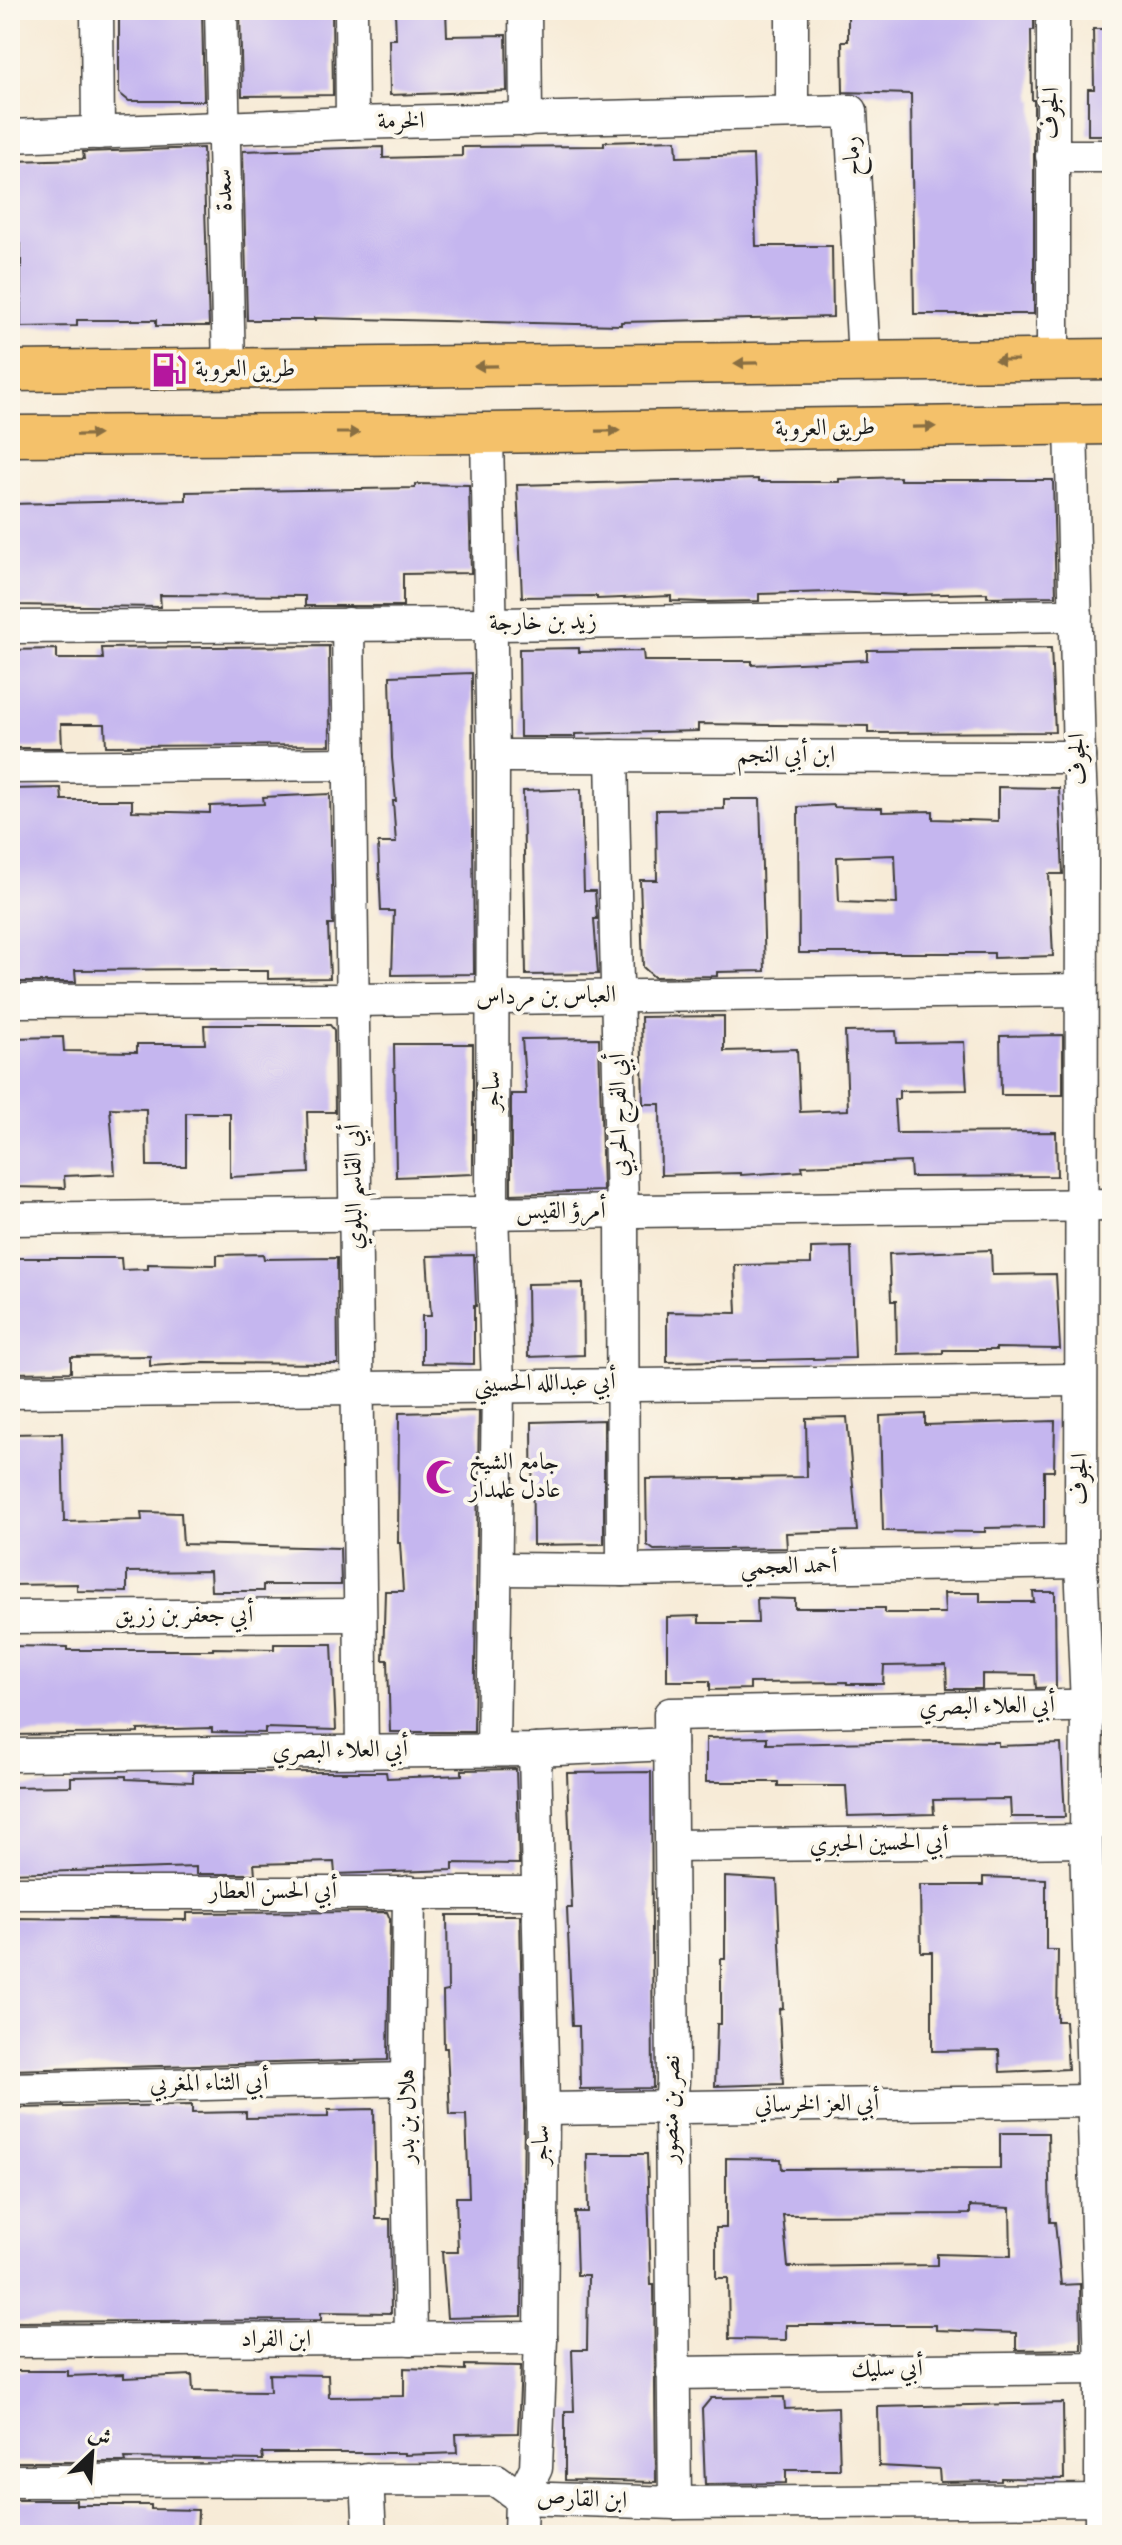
<svg xmlns="http://www.w3.org/2000/svg" width="1122" height="2545" font-family="Vollkorn,Amiri,serif">
<style>
.building{fill:#c5b6ef;fill-rule:evenodd}
.lines{fill:none;stroke-linecap:round;stroke-linejoin:round}
.minor-casing{stroke:#3d3b38;stroke-width:35}
.major-casing{stroke:#3d3b38;stroke-width:43}
.minor{stroke:#fff;stroke-width:32}
.major{stroke:#f4c16a;stroke-width:40}
.oneway{fill:#886e43}
.labels{text-anchor:middle;dominant-baseline:central;stroke-width:8;stroke-linejoin:round;paint-order:stroke}
.street-label{font-size:24px;fill:#1c1c1c;stroke:#fbf7ec}
.poi-label{font-size:24px;fill:#1c1c1c;stroke:#fbf7ec;text-anchor:start}
</style>
<rect width="100%" height="100%" fill="#fbf7ec"/>
<filter id="ink" filterUnits="userSpaceOnUse"><feTurbulence type="fractalNoise" baseFrequency=".0125" numOctaves="2"/><feDisplacementMap in="SourceGraphic" scale="16" xChannelSelector="R" yChannelSelector="G"/><feConvolveMatrix kernelMatrix="1 2 1 2 8 2 1 2 1" color-interpolation-filters="sRGB"/></filter>
<filter id="wash" filterUnits="userSpaceOnUse"><feTurbulence type="fractalNoise" baseFrequency=".006" numOctaves="4" result="noise"/><feDisplacementMap in="SourceGraphic" scale="32" xChannelSelector="R" yChannelSelector="G"/><feGaussianBlur stdDeviation="1.8" result="paint"/><feColorMatrix in="noise" values="0 0 0 0 0 0 0 0 0 0 0 0 0 0 0 0 0 1.4 0 .05"/><feComposite in="paint" operator="in"/></filter>
<g filter="url(#wash)">
<rect width="100%" height="100%" fill="#f7ebd7"/>
<g id="blocks">
<g class="building">
<path d="M119,10h83l2,91h-75l-10,-8z"/>
<path d="M240,10h92l1,85 -91,1z"/>
<path d="M395,10h51l1,26 59,-1 1,56 -117,4 -1,-56h7z"/>
<path d="M848,10h186v20h-3l1,70h2v214h-120l-3,-220 -68,-2 -1,-51h6z"/>
<path d="M1093,29h19v106h-24v-46h6z"/>
<path d="M676,140l1,17 76,-2 3,91h76l1,71 -212,5v3l-306,-7v2h-68l-4,-169 140,-4v11l79,-2v-9l142,-1v-4z"/>
<path d="M203,148l6,178h-53v-6h-79v6l-56,1v-83h-5l-2,-83 70,-2 -1,-7z"/>
<path d="M900,477v3h153l3,116 -69,1v-4l-86,2 -69,-3 -73,2v7l-55,1 -33,-1v-5l-74,3v-3l-75,1 -5,-112 241,-6v3h81v-3z"/>
<path d="M415,484l54,1 2,88 -68,1v32h-98v-10l-145,-1 1,12 -151,-2v-101l176,-4v-8l229,-4z"/>
<path d="M329,646l1,99 -224,1 -1,-22h-44l1,24h-52v-98l47,-1v10h46l-1,-11z"/>
<path d="M579,648v4l64,-1 1,10h108v4l115,-5v-10l184,-2 4,84 -187,1v-7l-170,-2v7l-123,3v3h-55l-1,-88z"/>
<path d="M472,673l2,301 -82,1 2,-64h-13l-3,-68h18l-3,-42h3l-4,-43 -2,-82z"/>
<path d="M998,787l61,1 4,86h-14l4,82 -59,2v-5h-195l-1,-146 36,-2v2l48,1v4l51,-1v8l65,2zM895,855l2,49 -58,-2 -2,-45z"/>
<path d="M61,788l1,12h70v11l78,2v-7l54,-2 -1,-7 67,-3 3,131h-5l2,53 -62,1v-8h-52v-2l-141,1 1,12h-66v-193z"/>
<path d="M581,789l3,102h11l2,28h-3l4,55 -72,1 -3,-184z"/>
<path d="M724,799h36l5,172 -48,1v4l-63,1 -11,-10 -3,-87h17l-1,-70 68,-1z"/>
<path d="M724,1016v35l73,-2 3,63 48,-2 -3,-78 51,-1 1,12 67,-1 3,48 -68,1v8h-5l2,34 160,-1 1,44 -146,1 -1,-15 -108,4 1,5 -62,4v-2l-80,2 -1,-71h-17l-2,-87z"/>
<path d="M204,1025h126l4,5 1,82h-28l2,61 -79,4v-64h-44v53h-39l-1,-57 -36,-1 5,66 -51,2 1,12 -55,-1v-149l53,-1 1,14 73,1v-8h68z"/>
<path d="M1063,1035v60h-62l-1,-59z"/>
<path d="M599,1038l4,153 -92,3v-100h15l-4,-55z"/>
<path d="M394,1044h79v130l-77,3z"/>
<path d="M851,1247l4,111 -188,4v-50l70,1 -2,-48 76,-1v-16z"/>
<path d="M991,1250l1,25 64,-1 4,75 -64,-1v2h-53v3l-46,1 -1,-53h-5l-2,-47z"/>
<path d="M263,1254l1,5 73,-1 1,106 -135,-1 -53,3v-10l-79,1v15l-61,1v-115h111l1,12 26,-1v-5l69,1v-10z"/>
<path d="M474,1255l2,51h-2v58l-52,-1v-47h9l-4,-60z"/>
<path d="M583,1283l1,72 -56,2 -1,-73z"/>
<path d="M479,1411l-5,321h-84l-2,-72h-5l2,-69h18l-3,-48h-2l1,-130z"/>
<path d="M925,1414v11l130,-4 -1,50h-10v56l-59,1v4l-102,-1 -3,-115z"/>
<path d="M847,1417l10,114 -71,2 1,15 -133,2 -7,-5 -1,-66 161,-2 -1,-59z"/>
<path d="M604,1420v124l-71,1 -1,-123z"/>
<path d="M62,1433l2,89 78,-2 -1,-8 40,1 2,31 157,4 1,37h-78v6h-52l-1,-20 -83,1v20l-50,-1v-7l-67,1v-151z"/>
<path d="M1033,1592h22l1,95 -20,1 -1,-13 -53,-1v15h-35l-1,-24 -62,1 -1,18h-36v-2l-97,1v6l-40,1v-9h-43v-64l32,-1v7h59l-1,-25 38,1v9h90v5h60l-1,-20h36v9h54z"/>
<path d="M274,1644h58l4,86 -71,-2v5l-53,-1v-4l-74,2v3l-128,2v-89l57,1v3h146v-2l61,1z"/>
<path d="M767,1737v7l172,-3 59,1v4l63,-2 4,73h-54l-1,-18 -77,1 1,14 -86,2 -2,-30h-68v-4h-72v-44z"/>
<path d="M516,1769l3,95 -66,-1v7l-118,4 -1,-12 -80,2 1,10h-59v-7l-186,6v-86l61,-1v-9l55,-1v3l67,3v-10h193l1,6 75,-3v-5z"/>
<path d="M651,1772l2,316 -73,1 -1,-63h-7l-5,-118h5l-5,-135z"/>
<path d="M725,1877l52,3 6,128 -4,1 4,75 -68,2 2,-62h4v-65h4z"/>
<path d="M983,1877l63,2v71h12l-1,71h8l3,48 -68,3 -1,-22 -67,1v-99h-11l-1,-67h63z"/>
<path d="M387,1912l3,7 -2,141 -378,10v-152l177,2v-7z"/>
<path d="M447,1915h73l4,194 -2,207 -75,2 -5,-66h16l-2,-55h13l-3,-82h-16l-3,-67h-3l-1,-56 5,-1z"/>
<path d="M192,2105v8l54,-1v6l82,-1v-7l46,-1 2,110h14l1,94 -70,-1v8l-311,2v-214z"/>
<path d="M1000,2133h48l2,89h5l6,63 19,-1 1,65 -65,1v-17l-80,-3v-5h-150v15l-57,-1 -1,-61h-12v-50h10v-70l55,1 1,10 218,-1zM970,2206l40,2 1,48 -74,-2v11l-149,2 -5,-52 187,-1z"/>
<path d="M587,2154h60l4,131h3l2,197 -91,-2v-69h9l-2,-61h15l1,-75h-11l-2,-63h13z"/>
<path d="M465,2365l56,1 -3,67 -62,1 1,19 -53,2v-2h-142l1,7 -138,-2 1,4h-116v-91h58v5l56,-2v4l68,-3 1,16 77,1 -1,-18 59,1 1,22 75,-1v-28l61,2z"/>
<path d="M784,2397l1,12 53,-2 2,63h-54v13l-81,1 -3,-75 9,-11z"/>
<path d="M1063,2403l1,76 -63,-1v3l-61,1 -1,-13 -60,-3 -1,-59z"/>
<path d="M10,2500h66v5h75v4l47,1 -1,25h-187z"/>
</g>
</g>
</g>
<g filter="url(#ink)">
<use href="#blocks" fill-opacity="0" stroke="#3d3b38" stroke-width="2"/>
<g class="lines">
<g class="minor-casing">
<g id="minor">
<path d="M97,10l1,123"/>
<path d="M221,10l8,360"/>
<path d="M351,10l1,113"/>
<path d="M525,10l1,110"/>
<path d="M792,111v-101"/>
<path d="M10,136l342,-13 499,-12 13,250"/>
<path d="M1052,156h60"/>
<path d="M1053,360v-350"/>
<path d="M1071,423l8,334 3,65 -1,740 6,143 -1,136 15,527v167"/>
<path d="M487,433l6,323 -1,456 6,173 -5,365"/>
<path d="M348,624l14,1126"/>
<path d="M10,627l481,-3 585,-9"/>
<path d="M493,756l586,1"/>
<path d="M612,756l10,456 1,358"/>
<path d="M10,767l340,-3"/>
<path d="M10,1001l344,-1 727,-10"/>
<path d="M10,1219l1102,-14"/>
<path d="M10,1392l1070,-12"/>
<path d="M497,1569l126,1 458,-8"/>
<path d="M10,1617l349,-2"/>
<path d="M10,1755l525,-5 135,-6"/>
<path d="M672,1846l414,-5"/>
<path d="M409,1892l-2,187 4,260"/>
<path d="M10,1893h527"/>
<path d="M10,2089l397,-10"/>
<path d="M543,2109l549,-8"/>
<path d="M10,2341l531,-3"/>
<path d="M673,2373l428,-5"/>
<path d="M367,2479l3,56"/>
<path d="M10,2481l486,-1 25,18 154,5 437,-3"/>
<path d="M675,2503l-4,-396 2,-27 -3,-366 442,-9"/>
<path d="M520,2535l1,-37 15,-30 5,-130 2,-229 -8,-359"/>
</g>
</g>
<g class="major-casing">
<g id="major">
<path d="M10,371l1102,-12"/>
<path d="M10,436l477,-3 625,-9"/>
</g>
</g>
<use href="#minor" class="minor"/>
<use href="#major" class="major"/>
</g>
<defs><path id="oneway-solid" d="M-6-.8H1V-3.2L6.5 0L1 3.2V.8H-6Z" transform="scale(2)"/></defs>
<g class="oneway">
<use href="#oneway-solid" transform="translate(1006 360) rotate(180)"/>
<use href="#oneway-solid" transform="translate(746 363) rotate(179)"/>
<use href="#oneway-solid" transform="translate(486 366) rotate(179)"/>
<use href="#oneway-solid" transform="translate(924 427) rotate(-1)"/>
<use href="#oneway-solid" transform="translate(608 431) rotate(-1)"/>
<use href="#oneway-solid" transform="translate(348 433)"/>
<use href="#oneway-solid" transform="translate(88 435) rotate(-1)"/>
</g>
</g>
<defs>
<g id="fuel-bare" transform="scale(2.76)"><path d="M-5.5-6h7V0h2V4h1.3V-2.5L3-4.5l.8-.8L6-3V5H2.5V1h-1V6h-7ZM-4.2-4.7v3.2H.2V-4.7Z" fill="#b5179e" stroke="#fbf7ec" stroke-width="2.5" paint-order="stroke"/></g>
<g id="mosque-bare" transform="scale(2.76)"><path d="M3.5-4.9A6 6 0 1 0 3.5 4.9A5 5 0 1 1 3.5-4.9Z" fill="#b5179e" stroke="#fbf7ec" stroke-width="2.5" paint-order="stroke"/></g>
</defs>
<g fill-rule="evenodd">
<use href="#fuel-bare" x="169" y="370"/>
<use href="#mosque-bare" x="443" y="1477"/>
</g>
<g class="labels">
<g class="street-label">
<text transform="translate(1052 113) rotate(-89)">الجوف</text>
<text transform="translate(401 122) rotate(-1)">الخرمة</text>
<text transform="translate(853 156) rotate(-93)">رماح</text>
<text transform="translate(225 190) rotate(-91)">سعدة</text>
<text transform="translate(825 429) rotate(-1)">طريق العروبة</text>
<text transform="translate(543 623) rotate(-1)">زيد بن خارجة</text>
<text x="786" y="756">ابن أبي النجم</text>
<text transform="translate(1079 759) rotate(-92)">الجوف</text>
<text transform="translate(546 997) rotate(-1)">العباس بن مرداس</text>
<text transform="translate(493 1091) rotate(-90)">ساجر</text>
<text transform="translate(620 1115) rotate(-91)">أبي الفرج الحربي</text>
<text transform="translate(355 1187) rotate(-91)">أبي القاسم البلوي</text>
<text x="561" y="1212">أمرؤ القيس</text>
<text transform="translate(545 1384) rotate(-1)">أبي عبدالله الحسيني</text>
<text transform="translate(1081 1479) rotate(-90)">الجوف</text>
<text transform="translate(789 1567) rotate(-1)">أحمد العجمي</text>
<text x="184" y="1616">أبي جعفر بن زريق</text>
<text transform="translate(987 1707) rotate(-1)">أبي العلاء البصري</text>
<text transform="translate(340 1751) rotate(-1)">أبي العلاء البصري</text>
<text transform="translate(879 1844) rotate(-1)">أبي الحسين الحبري</text>
<text x="273" y="1892">أبي الحسن العطار</text>
<text transform="translate(209 2084) rotate(-1)">أبي الثناء المغربي</text>
<text transform="translate(817 2105) rotate(-1)">أبي العز الخرساني</text>
<text transform="translate(672 2109) rotate(-89)">نصر بن منصور</text>
<text transform="translate(408 2116) rotate(-90)">هلال بن بدر</text>
<text transform="translate(542 2145) rotate(-90)">ساجر</text>
<text x="276" y="2340">ابن الفراد</text>
<text transform="translate(887 2370) rotate(-1)">أبي سليك</text>
<text transform="translate(582 2500) rotate(2)">ابن القارص</text>
</g>
<g class="poi-label">
<text x="195" y="370">طريق العروبة</text>
<text x="469" y="1463">جامع الشيخ<tspan x="469" dy="28">عادل علمدار</tspan></text>
</g>
</g>
<rect width="1122" height="2545" fill="none" stroke="#fbf7ec" stroke-width="40"/>
<g transform="translate(92 2453) rotate(25)" stroke="#fbf7ec" stroke-width="6" paint-order="stroke">
<path d="M0-6L14 30L0 20L-14 30Z" fill="#1c1c1c"/>
<text y="-12" font-size="22" font-weight="bold" text-anchor="middle" fill="#1c1c1c">ش</text>
</g>
</svg>
